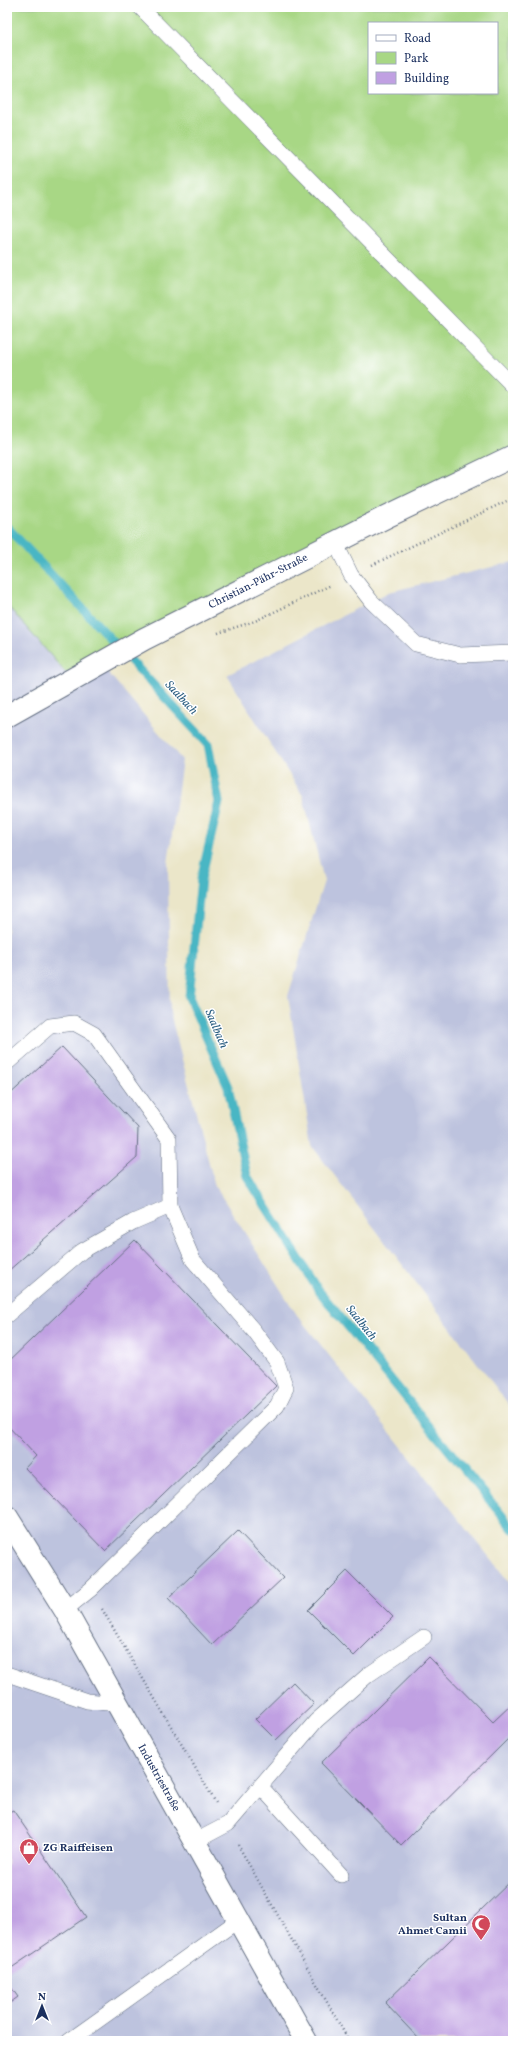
<svg xmlns="http://www.w3.org/2000/svg" width="520" height="2048" font-family="Vollkorn,serif">
<style>
.industrial{fill:#bdc3de}
.green{fill:#a8d785;stroke:#628372;fill-rule:evenodd}
.lines{fill:none;stroke-linecap:round;stroke-linejoin:round}
.stream{stroke:#48b6c4;stroke-width:9}
.building{fill:#c0a0e2}
.lane-casing{stroke:#646f83;stroke-width:16}
.street-casing{stroke:#646f83;stroke-width:24}
.path{stroke:#646f83;stroke-width:2.5;stroke-dasharray:1 3;stroke-linecap:butt}
.lane{stroke:#fff;stroke-width:15}
.street{stroke:#fff;stroke-width:22}
.labels{text-anchor:middle;dominant-baseline:central;stroke-width:3;stroke-linejoin:round;paint-order:stroke}
.street-label{font-size:11px;fill:#1b2f5e;stroke:#fff}
.poi-label{font-size:11px;font-weight:bold;fill:#1b2f5e;stroke:#fff;text-anchor:start}
.water-label{font-size:12px;font-style:italic;fill:#2b5e82;stroke:#fff}
</style>
<rect width="100%" height="100%" fill="#fff"/>
<filter id="ink" filterUnits="userSpaceOnUse"><feTurbulence type="fractalNoise" baseFrequency=".025" numOctaves="2"/><feDisplacementMap in="SourceGraphic" scale="8" xChannelSelector="R" yChannelSelector="G"/><feConvolveMatrix kernelMatrix="1 2 1 2 8 2 1 2 1" color-interpolation-filters="sRGB"/></filter>
<filter id="wash" filterUnits="userSpaceOnUse"><feTurbulence type="fractalNoise" baseFrequency=".012" numOctaves="4" result="noise"/><feDisplacementMap in="SourceGraphic" scale="16" xChannelSelector="R" yChannelSelector="G"/><feGaussianBlur stdDeviation="0.9" result="paint"/><feColorMatrix in="noise" values="0 0 0 0 0 0 0 0 0 0 0 0 0 0 0 0 0 1.4 0 .05"/><feComposite in="paint" operator="in"/></filter>
<g filter="url(#wash)">
<rect width="100%" height="100%" fill="#ebe6c9"/>
<g class="industrial">
<path d="M513,562v848l-201,-264 -24,-150 36,-115 -21,-85 -76,-121 162,-83z"/>
<path d="M7,605l64,74 29,-16 82,97 -14,104 2,149 45,173 82,129 216,272v454h-506z"/>
</g>
<path class="green" d="M7,7h506v440l-442,232 -64,-74zM369,23h128v70h-128z"/>
<g class="lines">
<path class="stream" d="M7,527l201,217 11,58 -18,77 -12,118 39,90 19,89 72,115 194,238"/>
</g>
<g id="blocks">
<g class="building">
<path d="M62,1047l76,81 -1,29 -130,115v-175z"/>
<path d="M135,1240l141,146 -171,165 -80,-83 11,-12 -29,-31v-62z"/>
<path d="M238,1531l45,47 -71,67 -44,-47z"/>
<path d="M347,1571l46,46 -39,39 -46,-46z"/>
<path d="M429,1657l64,65 20,-19v31l-112,111 -80,-82z"/>
<path d="M293,1682l21,22 -38,36 -21,-21z"/>
<path d="M13,1810l73,107 -79,54v-158z"/>
<path d="M513,1879v162h-92l-36,-38z"/>
<path d="M7,1982l11,15 -11,8z"/>
</g>
</g>
</g>
<g filter="url(#ink)">
<use href="#blocks" fill-opacity="0" stroke="#646f83" stroke-width="1"/>
<g class="lines">
<g class="lane-casing">
<g id="lane">
<path d="M140,7l373,379"/>
<path d="M335,542l16,33 20,26 45,43 44,11 53,-2"/>
<path d="M7,1063l43,-37 24,-3 20,11 75,105 1,67"/>
<path d="M7,1315l75,-64 51,-29 37,-16 23,54 61,71 23,31 9,26 -9,18 -186,183 -26,21"/>
<path d="M7,1674l80,27 31,3"/>
<path d="M261,1787l80,88"/>
<path d="M194,1842l34,-18 88,-103 52,-46 56,-38"/>
<path d="M69,2041l171,-122"/>
</g>
</g>
<g class="street-casing">
<g id="street">
<path id="s1" d="M7,716l137,-77 244,-123 125,-60"/>
<path id="s2" d="M7,1517l58,93 241,431"/>
</g>
</g>
<g class="path">
<path d="M372,565l141,-67"/>
<path d="M218,633l37,-12 76,-36"/>
<path d="M102,1609l114,194"/>
<path d="M238,1845l111,196"/>
</g>
<use href="#lane" class="lane"/>
<use href="#street" class="street"/>
</g>
</g>
<defs>
<g id="shop-pin" transform="scale(1)"><path d="M0 17L-7.5 6A9.5 9.5 0 1 1 7.5 6Z" fill="#d1495b" stroke="#fff"/><path d="M-5-2.5h2.3a2.7 3.5 0 0 1 5.4 0H5L5.5 6h-11ZM-1.5-2.5h3a1.5 2.3 0 0 0-3 0Z" fill="#fff"/></g>
<g id="mosque-pin" transform="scale(1)"><path d="M0 17L-7.5 6A9.5 9.5 0 1 1 7.5 6Z" fill="#d1495b" stroke="#fff"/><path d="M3.5-4.9A6 6 0 1 0 3.5 4.9A5 5 0 1 1 3.5-4.9Z" fill="#fff"/></g>
</defs>
<g fill-rule="evenodd">
<use href="#shop-pin" x="29" y="1848"/>
<use href="#mosque-pin" x="481" y="1924"/>
</g>
<g class="labels">
<g class="street-label">
<text stroke="none"><textPath href="#s1" startOffset="285">Christian-Pähr-Straße</textPath></text>
<text stroke="none"><textPath href="#s2" startOffset="302">Industriestraße</textPath></text>
</g>
<g class="poi-label">
<text x="43" y="1848">ZG Raiffeisen</text>
<text x="467" y="1918" text-anchor="end">Sultan<tspan x="467" dy="13">Ahmet Camii</tspan></text>
</g>
<g class="water-label">
<text transform="translate(181 698) rotate(47)">Saalbach</text>
<text transform="translate(216 1029) rotate(67)">Saalbach</text>
<text transform="translate(361 1323) rotate(51)">Saalbach</text>
</g>
</g>
<rect width="520" height="2048" fill="none" stroke="#fff" stroke-width="24"/>
<rect x="368" y="22" width="130" height="72" fill="#ffffff" stroke="#a4acbf"/>
<rect x="376" y="35" width="20" height="6" fill="#ffffff" stroke="#a4acbf"/>
<text x="404" y="42" font-size="12" fill="#1b2f5e">Road</text>
<rect x="376" y="52" width="20" height="12" fill="#a8d785" stroke="#a4acbf"/>
<text x="404" y="62" font-size="12" fill="#1b2f5e">Park</text>
<rect x="376" y="72" width="20" height="12" fill="#c0a0e2" stroke="#a4acbf"/>
<text x="404" y="82" font-size="12" fill="#1b2f5e">Building</text>
<g transform="translate(42 2006)" stroke="#ffffff" stroke-width="3" paint-order="stroke">
<path d="M0-3L7 15L0 10L-7 15Z" fill="#1b2f5e"/>
<text y="-6" font-size="11" font-weight="bold" text-anchor="middle" fill="#1b2f5e">N</text>
</g>
</svg>
